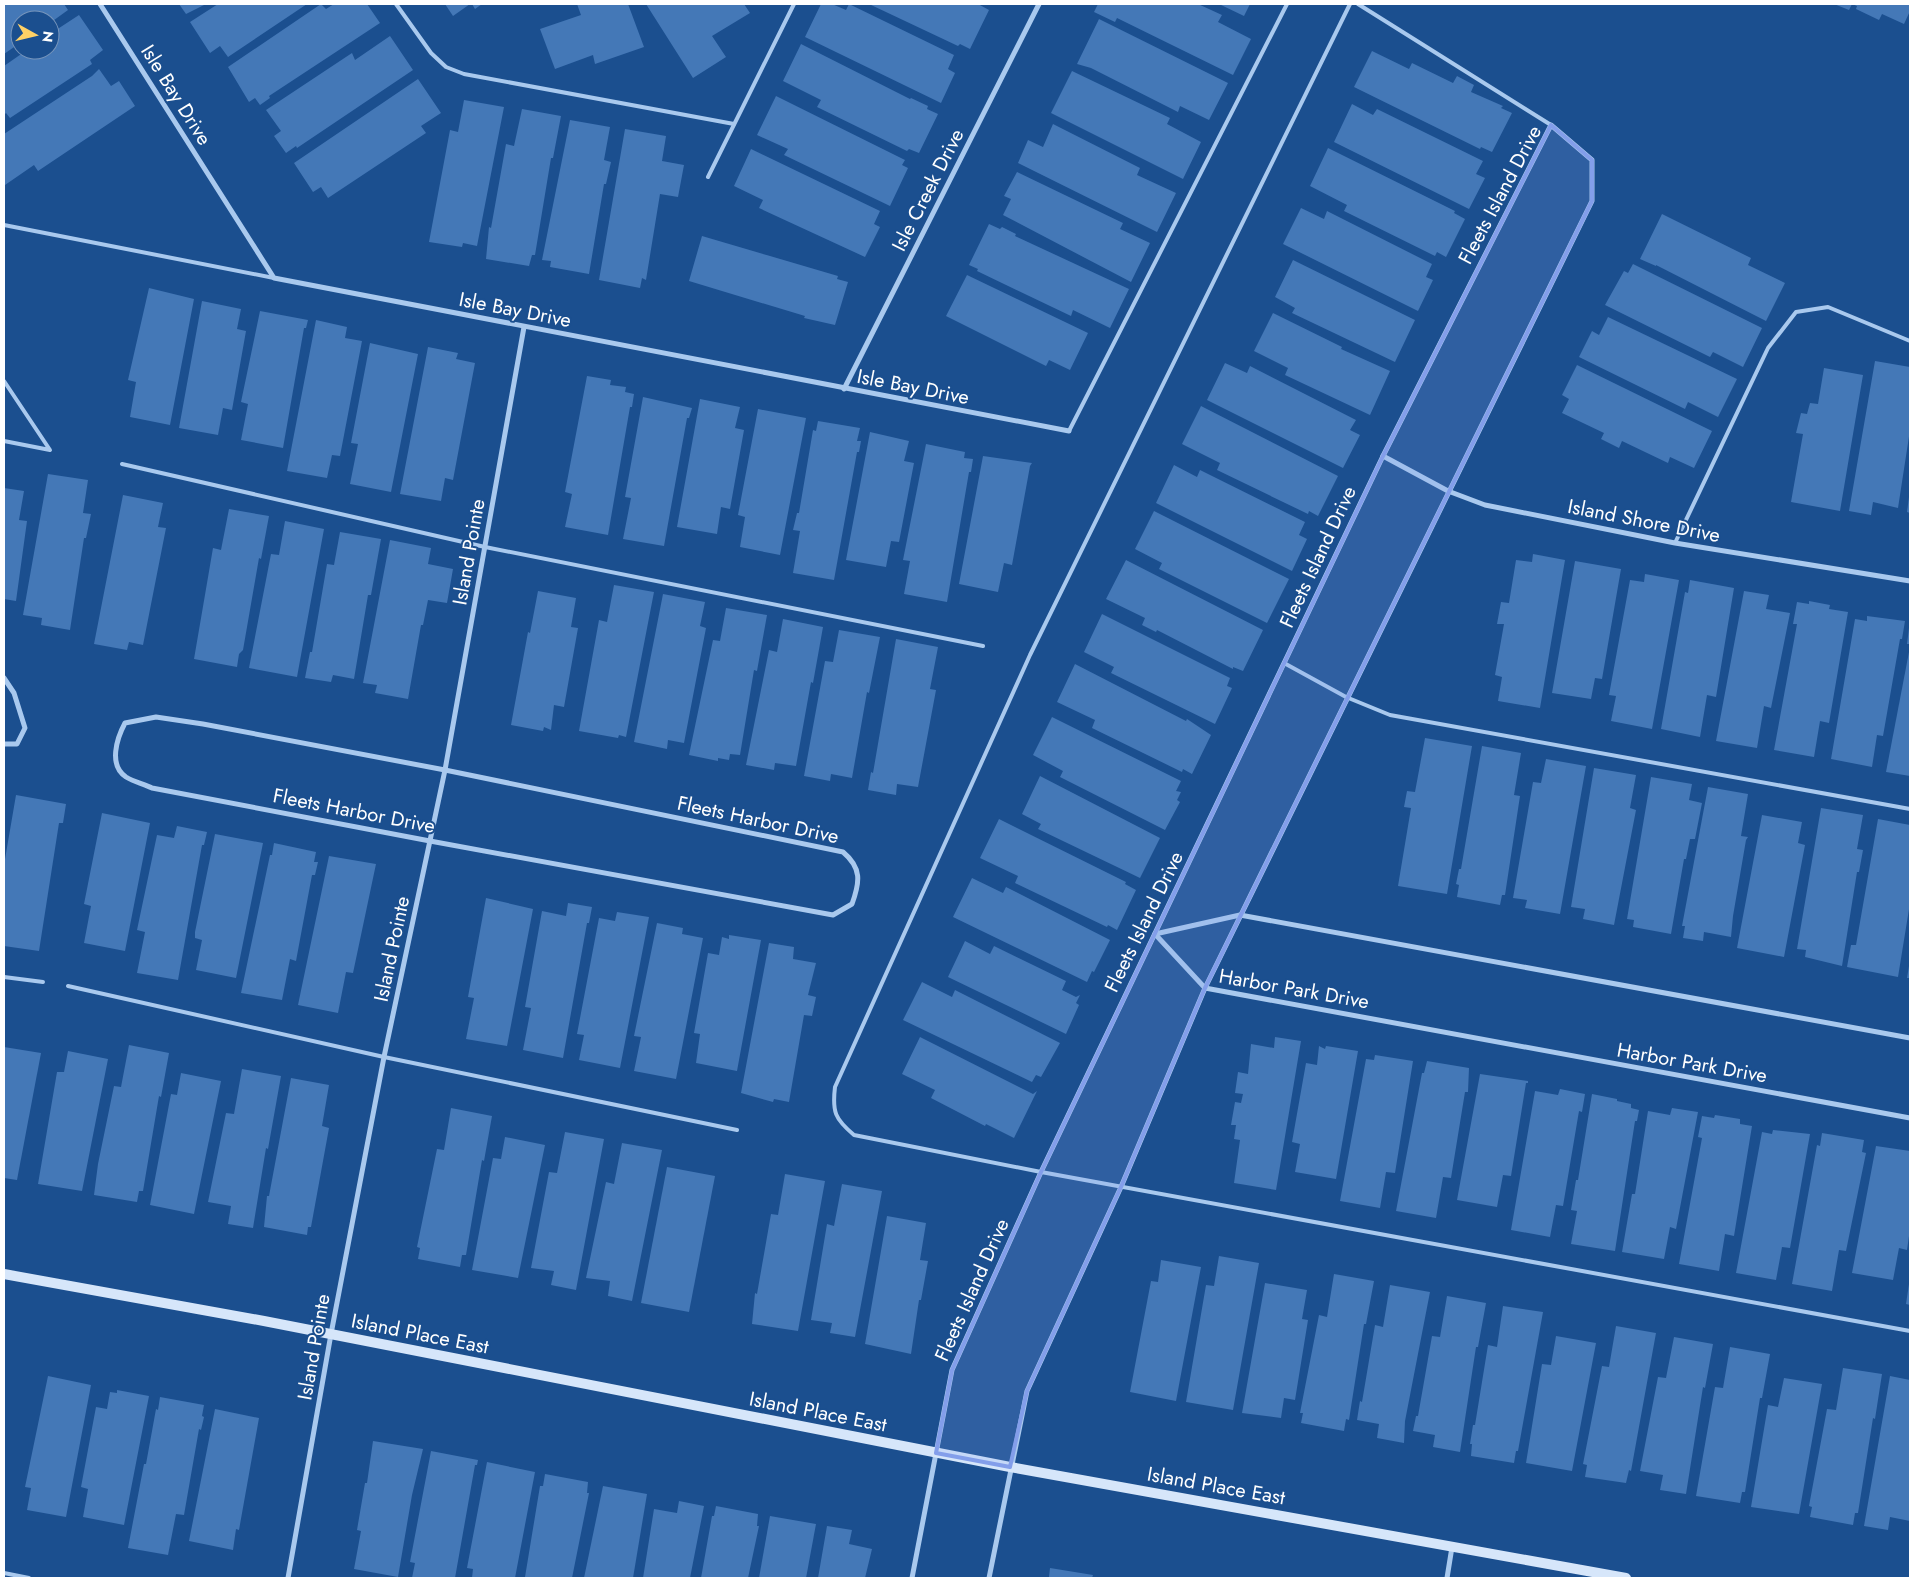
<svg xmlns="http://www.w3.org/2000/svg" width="1914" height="1582" font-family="Jost,sans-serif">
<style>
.building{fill:#4478b7}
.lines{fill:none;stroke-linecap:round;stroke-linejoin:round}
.lane{stroke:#a9c9ee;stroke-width:4}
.street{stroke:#a9c9ee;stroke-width:5}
.secondary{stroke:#d6e6fa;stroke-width:10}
.marked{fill:#839eea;fill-opacity:0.2;stroke:#839eea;stroke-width:4;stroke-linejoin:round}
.labels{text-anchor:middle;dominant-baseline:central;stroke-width:4;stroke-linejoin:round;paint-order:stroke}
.street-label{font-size:20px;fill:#fff;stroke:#1b4f8f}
</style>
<rect width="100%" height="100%" fill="#1b4f8f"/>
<g class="building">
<path d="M4,4h60l4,6 -18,13v-3h-30v23l-16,11z"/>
<path d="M179,4h27l-20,10z"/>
<path d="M218,4h89l-79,53 -8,-11 -10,7 -20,-31z"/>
<path d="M321,4l5,5 8,-5h33l13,19 -111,73 1,2 -10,7 -5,-7 -6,4 -21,-35z"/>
<path d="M445,4h25l-17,12z"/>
<path d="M472,4h10l-7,5z"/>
<path d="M577,4h51l16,43 -49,17 -2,-9 -38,14 -15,-40 41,-14z"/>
<path d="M646,4h98l6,9 -38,23 14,21 -33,21z"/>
<path d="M821,4h11l14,6 3,-6 105,51 -6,14 7,4 -14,30 -136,-66z"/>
<path d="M869,4h109l11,6 -19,39 -10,-5 -2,2z"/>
<path d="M1098,4h100l24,11 -4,7 33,17 -18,36 -116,-57 -2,4 -21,-10z"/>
<path d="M1219,4h31l-6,12z"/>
<path d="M1834,4h76v7l-6,13 -22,-10 -3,6 -23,-11 1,-3 -5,-2 -3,6z"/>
<path d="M79,15l24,35 -13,10 2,4 -82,54 -4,-5 -2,2v-49l23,-16h23v-16z"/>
<path d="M1099,19l129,64 -19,37 -29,-14 -2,6 -87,-44 -14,-4z"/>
<path d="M390,36l23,34 -116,78 -1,-2 -10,7 -12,-17 7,-5 -15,-21 86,-57 3,7z"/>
<path d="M801,44l109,55 1,-1 17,8 -1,3 11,5 -19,39 -10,-4 -2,2 -90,-44 4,-7 -38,-19z"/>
<path d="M1372,51l37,18 3,-6 41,20 4,-7 17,9 -3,7 32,14 -2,2 11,5 -20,39 -11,-5 -1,2 -126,-62z"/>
<path d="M99,69l12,17 8,-5 16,25 -97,65 -4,-6 -29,20 -1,-51 88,-58z"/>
<path d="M1072,71l98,47 -3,6 34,18 -18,37 -132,-66z"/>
<path d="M418,79l23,34 -20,13 5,7 -98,65 -7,-11 -8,5 -19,-29z"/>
<path d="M776,96l129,64 -3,5 6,3 -18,38 -106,-51 4,-6 -31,-14z"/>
<path d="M464,100l40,7 -27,139 -14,-3 -1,4 -33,-5 21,-112 8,2z"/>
<path d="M1352,104l21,11 4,-6 106,52 -7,13 9,4 -16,31 -135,-67z"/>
<path d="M522,109l39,7 -8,42h-2l-16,97h-3l-3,11 -43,-7 3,-32 2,1 15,-84 8,2z"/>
<path d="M570,120l40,7 -6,33 7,2 -5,22h-2l-15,90 -39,-7 1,-6 -9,-1z"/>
<path d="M1053,124l87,44 -3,7 39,18 -19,39 -139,-69 10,-23 15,7z"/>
<path d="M625,129l41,7 -4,25 22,4 -6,32 -18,-3 -14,86 -4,-2 -2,10 -41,-8z"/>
<path d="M1328,148l127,63 -1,2 11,6 -19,38 -9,-5 -2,4 -91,-45 3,-6 -37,-19z"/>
<path d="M751,149l129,62 -6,13 6,3 -15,30 -106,-49 4,-8 -29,-14z"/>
<path d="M1017,172l106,51 -3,6 30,14 -19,39 -128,-67 8,-16 -7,-3z"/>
<path d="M1301,208l23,11 3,-8 105,53 -6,13 7,3 -15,31 -135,-67z"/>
<path d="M1662,214l89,44 -3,7 37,18 -19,38 -110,-56v1l-16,-7z"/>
<path d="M989,224l11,5 2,-2 14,7 -1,2 114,53 -19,39 -37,-18 -2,6 -94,-45 1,-2 -9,-4z"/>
<path d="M702,236l136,40 -1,3 11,3 -13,43 -31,-7 1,-2 -116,-35z"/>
<path d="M1293,260l122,60 -20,42 -103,-49 3,-5 -20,-11z"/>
<path d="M1633,264l129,64 -19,39 -30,-15 -3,5 -105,-52 19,-34 4,2z"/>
<path d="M967,275l121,58 -18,37 -21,-10 -3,6 -100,-50z"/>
<path d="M149,288l45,11 -24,126 -40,-8 6,-35 -8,-2z"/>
<path d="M202,301l39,8 -4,20 9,2 -14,79 -9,-2 -5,27 -39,-7z"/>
<path d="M260,311l48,9 -2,8h-2l-21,120 -42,-8 7,-36 -7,-2z"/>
<path d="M1273,313l69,34 -1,2 49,22 -20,44 -85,-40 3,-7 -34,-17z"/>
<path d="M1608,317l129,62 -19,38 -30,-15 -3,7 -106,-52 13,-26 7,4z"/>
<path d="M316,320l31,7 -2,11 17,3 -22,115 -8,-1 -5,23 -40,-7z"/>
<path d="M370,343l48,11 -27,138 -41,-8 8,-40 -7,-1z"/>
<path d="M428,347l30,6 -2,6 19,4 -22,117 -8,-2 -4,23 -41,-7z"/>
<path d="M1875,361l35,6v63l-12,78 -25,-6 -2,13 -22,-4z"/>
<path d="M1225,363l22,10 3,-7 106,54 -6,10 10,5 -17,33 -136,-68z"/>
<path d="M1577,365l135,66 -18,37 -24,-11 -2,6 -46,-22 -3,7 -18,-9 3,-6 -42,-20 7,-14 -7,-4z"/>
<path d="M1824,368l39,7 -23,136 -49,-9 12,-68 -7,-1 5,-20 6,1 3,-11 8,1z"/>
<path d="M587,376l24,4 -1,5 16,2 -1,5 9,2 -2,13h-2l-22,128 -43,-8 7,-33 -7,-2z"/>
<path d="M643,397l49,11 -3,10h-2l-23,128 -41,-7 8,-41 -6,-1z"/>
<path d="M700,399l40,8 -5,21 9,2 -14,79 -9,-2 -4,27 -40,-7z"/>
<path d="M1201,406l137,70 -20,40 -9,-5 -1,3 -91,-44 3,-7 -38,-19z"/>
<path d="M758,409l48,9 -26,137 -40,-8 5,-30 -7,-2z"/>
<path d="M818,421l42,7 -3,13h4l-2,11h-2l-23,128 -41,-7 7,-42 -7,-1 4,-17h2l14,-83 3,1z"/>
<path d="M870,432l39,9 -5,20 10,2 -15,79 -8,-1 -5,26 -40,-7z"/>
<path d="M926,444l39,8 -1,6 9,1 -2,13h-2l-22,130 -43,-8 6,-33 -7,-1z"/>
<path d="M983,456l49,7 -2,3 -18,99 -8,-2 -6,29 -39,-8z"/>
<path d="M1174,465l23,12 3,-7 105,52 -6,13 8,4 -15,32 -136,-68z"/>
<path d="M48,474l40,6 -5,33 8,1 -5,24h-2l-14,92 -29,-5 1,-7 -19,-3z"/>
<path d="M4,488l20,3 -5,29 8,1 -11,80 -12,-2z"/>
<path d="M123,495l40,8 -5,24 8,1 -23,117 -14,-3 -2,8 -33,-6z"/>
<path d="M1909,497h1v16l-3,-1z"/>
<path d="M229,509l40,7 -8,43 -2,-1 -16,92 -4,4 -2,13 -43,-8 19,-111 8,2z"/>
<path d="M1154,511l135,68 -22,44 -108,-54 3,-6 -27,-14z"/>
<path d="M285,521l39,8 -27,148 -48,-9 22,-114 8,1z"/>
<path d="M340,532l41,7 -10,56h-3l-14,84 -21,-4 -2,7 -26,-4 5,-26h2l15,-88 7,1z"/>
<path d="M390,540l41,8 -3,16 25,5 -6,34 -19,-3 -5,25h-2l-13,74 -33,-6 2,-8 -14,-2z"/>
<path d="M1533,554l32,6 -25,148 -42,-7 4,-24 -7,-2 9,-51h-7l4,-22 8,1 7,-43 16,2z"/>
<path d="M1126,560l137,70 -20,41 -10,-4v2l-76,-39 -1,2 -14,-7 3,-7 -39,-19z"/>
<path d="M1575,561l46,8 -19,110 -7,-1 -4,21 -39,-6z"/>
<path d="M1645,574l34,6 -27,149 -41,-8 5,-25 -7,-1 21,-115 14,2z"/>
<path d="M1690,580l44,8 -18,109 -9,-2 -7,42 -39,-8 24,-137 3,1z"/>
<path d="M614,585l40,7 -28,145 -7,-2 -1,3 -39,-7 20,-111 8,2z"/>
<path d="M538,591l38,7 -5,29 7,1 -14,79 -10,-2 -3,25 -7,-3 -1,4 -32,-6 17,-93 2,1z"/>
<path d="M1744,591l25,4 -3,14 24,4 -19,95 -7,-2 -7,42 -41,-7z"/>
<path d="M663,594l42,8 -5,24 6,2 -22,115 -16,-3 -1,9 -33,-7z"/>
<path d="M1809,601l21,4 -1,4 19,3 -19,111 -9,-2 -6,36 -40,-7 23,-126h-4l4,-22 12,2z"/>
<path d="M726,608l41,7 -10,56 -3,-1 -14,85 -10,-1 -1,6 -11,-2v3l-29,-6 24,-115 7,1z"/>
<path d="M1102,614l128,64 -3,8 5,2 -17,36 -104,-51 3,-6 -30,-15z"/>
<path d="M1867,616l38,5 -3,18h-2l-17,97 -6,-1 -5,32 -41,-8 24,-140 12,2z"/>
<path d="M783,619l40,8 -10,56 -2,-1 -15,84 -21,-3 -1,7 -28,-5 23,-115 8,2z"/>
<path d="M1909,628h1v16h-3z"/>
<path d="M839,630l41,7 -11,56 -2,-1 -15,86 -21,-4 -1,7 -26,-5 21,-115 8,1z"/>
<path d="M896,639l42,8 -8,42 6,1 -18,97 -21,-3 -1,11 -28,-5 3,-18 2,1z"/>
<path d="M1909,652h1v124l-24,-4z"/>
<path d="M1075,664l111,57 1,-2 24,16 -19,39 -9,-5 -1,3 -90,-44 3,-8 -38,-18z"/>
<path d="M1052,717l129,64 -5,10 5,1 -4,8 3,2 -15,28 -105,-53 3,-6 -30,-16z"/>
<path d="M1425,738l47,8 -25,148 -49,-8 13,-78 -7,-1 3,-16 8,1z"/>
<path d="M1482,746l39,7 -7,42 6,1 -15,99h-3l-2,10 -43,-8 2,-12 -3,-1 3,-15h2z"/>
<path d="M1546,759l40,7 -26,148 -35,-6 2,-8 -14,-2 20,-116 8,1z"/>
<path d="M1594,768l42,7 -6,33 6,2 -22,115 -31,-6 2,-10 -14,-2z"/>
<path d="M1040,776l120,62 -20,40 -102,-49 3,-5 -19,-10z"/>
<path d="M1651,777l41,7 -3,16 13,3 -7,36h-5l-4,20h-2l-13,75 -38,-7 1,-7 -7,-1z"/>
<path d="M1708,787l40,7 -7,42 7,1 -2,3 -13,76 -2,21 -27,-5 -1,9 -20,-3 2,-12h-3z"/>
<path d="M16,795l50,9 -3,19h-4l-20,128 -35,-5v-81z"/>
<path d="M1821,808l42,7 -6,34 6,1 -4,22h-2l-15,94 -37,-9 1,-7 -9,-1z"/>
<path d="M102,813l48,10 -25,128 -41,-8 7,-37 -7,-2z"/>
<path d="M1762,815l40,7 -4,21 7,2 -21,112 -47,-9z"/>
<path d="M999,819l127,63 -1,2 11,6 -19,40 -9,-5 -1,2 -92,-44 3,-7 -38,-18z"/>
<path d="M1878,819l32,6v78l-12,74 -51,-10 4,-22h5z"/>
<path d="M177,826l30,6 -3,13h-2l-24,135 -41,-7 8,-41 -8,-2 20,-95 17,3z"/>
<path d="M215,834l48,9 -27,135 -40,-8 6,-30 -7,-2v-6z"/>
<path d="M274,843l42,9 -2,10h4l-3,13h-3l-16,86 -6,-2 -8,41 -41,-7 29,-138h2z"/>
<path d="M329,856l47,8 -23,109 -7,-1 -8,41 -40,-8z"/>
<path d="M972,878l31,15 3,-6 104,53 -16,32 -2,-1 -5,11 -134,-65z"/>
<path d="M486,898l47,11 -26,137 -41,-7 8,-41 -6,-1z"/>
<path d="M568,903l24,4 -3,16h-2l-24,135 -40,-8 8,-42 -6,-1 17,-96 24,5z"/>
<path d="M617,912l32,5 -29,151 -41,-8 5,-25 -7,-1 22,-116 16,3z"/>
<path d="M657,923l26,5 -1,6 21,4 -27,141 -42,-8 7,-34 -7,-1z"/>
<path d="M729,935l32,5 -24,131 -41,-8 4,-29 -6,-1 14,-80 11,2 3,-18 7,2z"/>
<path d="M965,941l25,13 4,-8 72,35 -4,9 14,7 4,-2 -4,8 3,2 -13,29 -118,-57z"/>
<path d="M769,943l25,4 -1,12 23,4 -8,32 8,2 -4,19 -8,-1 -15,87 -15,-3 -1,3 -32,-9z"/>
<path d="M1909,966h1v12h-3z"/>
<path d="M922,982l30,15 3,-7 105,53 -19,34 -5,-2 -4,7 -129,-62z"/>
<path d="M920,1037l113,57 4,-3 -23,47 -28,-14 -1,2 -54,-28 4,-8 -33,-16z"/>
<path d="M1275,1037l26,4 -25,149 -42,-7 6,-43 -6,-1 2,-14h-5l4,-23 6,1 2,-9 -8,-1 3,-21 10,2 3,-30 23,4z"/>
<path d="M129,1045l40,8 -8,44 -2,-1 -16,95h-4l-2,11 -43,-7 4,-31 16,-78 7,1z"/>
<path d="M1319,1046l6,3 1,-3 32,5 -22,128 -41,-7 5,-28 -8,-2 14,-79 11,2z"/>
<path d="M4,1047l37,6 -24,127 -13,-2z"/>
<path d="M68,1051l40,8 -26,132 -44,-7 19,-112h7z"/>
<path d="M1375,1055l38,6 -18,112 -9,-1 -6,36 -40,-7 26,-142 8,1z"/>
<path d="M1427,1061l42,7 -1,24h-3l-14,86 -8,-1 -7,41 -40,-7 26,-138h2z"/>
<path d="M242,1069l39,7 -13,73 -2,-1 -13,80 -25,-4 3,-18 -23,-4 18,-89 8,1z"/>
<path d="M181,1073l40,8 -27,133 -44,-9 21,-111 6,1z"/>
<path d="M1480,1074l48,7v2h-2l-15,93 -8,-1 -6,32 -40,-7z"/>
<path d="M291,1078l38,7 -7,41 7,2 -18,99h-3l-1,8 -43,-8 3,-31h2z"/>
<path d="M1560,1089l25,5 -3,18 -3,-1 -16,95 -7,-1 -6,32 -39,-7 24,-139 23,4z"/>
<path d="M1592,1094l25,5v2l14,3v4l8,2 -2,11h-2l-20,130 -44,-7 6,-33 -6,-1 5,-30h2z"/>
<path d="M451,1108l41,8 -8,45 -2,-1 -16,95h-4l-2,12 -42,-8 2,-11 -3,-1 20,-98 7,1z"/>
<path d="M1672,1108l26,4 -22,117 -6,-2 -6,32 -42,-7 10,-58h3l13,-83 22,4z"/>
<path d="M1715,1115l25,4v5l12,2 -18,110 -9,-2 -6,37 -40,-7 23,-126 -4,-1 4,-21 12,2z"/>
<path d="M1773,1130l37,4 -20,114 -8,-1 -6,33 -40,-7 26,-141 10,2z"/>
<path d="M565,1132l39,7 -28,151 -25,-5 3,-14 -23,-3 18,-96 8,1z"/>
<path d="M1822,1133l42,7 -2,12 4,1 -20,98 -7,-1 -7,41 -40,-7 25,-139 3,1z"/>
<path d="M505,1137l40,8 -27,133 -46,-8 21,-112 8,1z"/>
<path d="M622,1143l40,7 -30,151 -24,-5 2,-15 -24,-3 20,-96 8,2z"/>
<path d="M1876,1146l34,5v78l-3,21 -8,-2 -6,32 -41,-7z"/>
<path d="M667,1167l48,9 -26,136 -48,-9z"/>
<path d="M785,1174l40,7 -27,150 -46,-7 3,-31 2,1 14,-80 7,1z"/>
<path d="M842,1184l40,7 -27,146 -25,-4 2,-10 -21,-3 16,-96 7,2z"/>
<path d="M887,1216l39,7 -6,37 8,1 -7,39h-2l-8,54 -46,-10z"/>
<path d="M1219,1256l40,7 -26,147 -47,-8 20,-117 8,1z"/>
<path d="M1161,1260l40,7 -25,134 -46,-9 21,-111 7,1z"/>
<path d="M1334,1274l40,7 -8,43h-2l-15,96 -3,-1 -2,12 -43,-8 2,-10h-3l19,-98 8,2z"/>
<path d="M1265,1283l42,7 -5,29 6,1 -13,80 -11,-2 -3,20 -39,-5z"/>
<path d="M1909,1284h1v21l-4,-1z"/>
<path d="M1390,1285l40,7 -25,129 -1,22 -27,-5 2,-14 -22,-4 3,-19 2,1 13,-77 8,2z"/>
<path d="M1447,1296l39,7 -8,44h-2l-16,105 -27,-5 2,-12 -22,-4 3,-15h2l14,-80 8,1z"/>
<path d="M1503,1306l40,6 -25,139h-2l-2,12 -43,-7 1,-12h-2l3,-19h2l13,-80 9,2z"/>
<path d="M1616,1326l40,7 -25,138 -2,-1 -3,13 -41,-6 2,-12 -4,-1 19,-98 7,1z"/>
<path d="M1556,1336l40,7 -24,128 -46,-8 16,-99 9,1z"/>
<path d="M1674,1337l39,7 -8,44 -2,-1 -17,107 -26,-4 3,-15 -23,-4 18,-94 8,1z"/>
<path d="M1730,1347l40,7 -8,44h-2l-15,94h-3l-2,11 -44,-7 19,-109 8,1z"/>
<path d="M1843,1368l39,6 -7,45 -2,-1 -15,95h-3l-2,12 -43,-8 2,-10 -3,-1 18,-97 9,1z"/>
<path d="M48,1376l43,9 -25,132 -39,-7 4,-22 -6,-1z"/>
<path d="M1890,1376l20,4v141l-20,-4 -2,13 -24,-4z"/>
<path d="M1784,1378l38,6 -23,130 -48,-7 17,-102 10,2z"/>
<path d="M117,1390l32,6 -25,129 -41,-8 5,-28 -7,-2 15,-80 11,2 3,-17 7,1z"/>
<path d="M160,1397l44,8 -2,11 2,1 -3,13 -2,-1 -15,86 -8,-1 -8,41 -40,-7 16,-84h2l10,-55 2,1z"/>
<path d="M215,1409l44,9 -20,112 -3,-1 -3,21 -44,-9z"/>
<path d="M373,1441l50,8 -11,46 -14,82 -44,-8 7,-38 -4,-1 8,-47h2z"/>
<path d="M431,1451l47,9 -1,5h-2l-20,113h-43l3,-15 -5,-1z"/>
<path d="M487,1462l48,10 -20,106h-43l1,-9 -6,-1z"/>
<path d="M545,1474l43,8 -1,11h2l-17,85h-50l3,-1 15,-91h3z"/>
<path d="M603,1486l44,8 -14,84h-49z"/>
<path d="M679,1501l25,5 -14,72h-47l11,-69 23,4z"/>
<path d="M716,1506l42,8 -1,12h2l-11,52h-47l11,-62h2z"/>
<path d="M770,1516l46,8 -10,54h-47z"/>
<path d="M827,1526l25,4 -3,14 23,5 -7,29h-47z"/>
<path d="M1050,1568l43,7 -1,3h-48l5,-1z"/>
</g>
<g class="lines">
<g class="lane">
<path d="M396,4l35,49 15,14 18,7 270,50"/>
<path d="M1350,4l-320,651 -195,432c-3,25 0,32 19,48l187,37 869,159"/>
<path d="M1358,4l193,121"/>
<path d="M708,177l86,-173"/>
<path d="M4,225l270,53"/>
<path d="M4,381l46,69 -46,-9"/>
<path d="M1069,431l218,-427"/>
<path d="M122,464l363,83 498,99"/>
<path d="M1675,543l93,-195 28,-36 32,-5 82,34"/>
<path d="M1284,663l62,34 44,18 520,94"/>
<path d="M4,977l39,5"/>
<path d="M68,986l316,71 353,73"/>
<path d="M4,1573l25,5"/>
</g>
<g class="street">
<path d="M100,4l174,274 795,153"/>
<path d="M844,389l195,-385"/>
<path d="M1383,456l65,35 37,14 190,38 235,38"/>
<path d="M4,678l10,15 11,35 -8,16h-13"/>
<path d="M156,717l47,7 242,46 398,82c19,16 17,30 9,52l-19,11 -403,-74 -278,-53c-8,-4 -18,-6 -26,-11 -18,-12 -9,-39 -1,-54z"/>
<path d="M1155,934l50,54 705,130"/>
<path d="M1155,934l85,-19 670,123"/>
<path d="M288,1578l43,-244 53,-277 61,-287 79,-443"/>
<path d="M912,1578l40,-208 89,-198 342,-716 168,-331 41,35v41l-387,787 -84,199 -94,204 -38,187"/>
<path d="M1447,1578l5,-31"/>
</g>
<path class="secondary" d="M4,1274l260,47 746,146 616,111"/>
</g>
<path class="marked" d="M1551,125l41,35v41l-387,787 -84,199 -94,204 -17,76 -74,-14 16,-83 89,-198 342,-716z"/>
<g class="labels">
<g class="street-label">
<text transform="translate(176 95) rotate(58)">Isle Bay Drive</text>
<text transform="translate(928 190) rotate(-63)">Isle Creek Drive</text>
<text transform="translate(1500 195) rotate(-62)">Fleets Island Drive</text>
<text transform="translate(515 310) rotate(11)">Isle Bay Drive</text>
<text transform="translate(913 387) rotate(11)">Isle Bay Drive</text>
<text transform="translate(1644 521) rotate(11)">Island Shore Drive</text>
<text transform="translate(469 552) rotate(-80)">Island Pointe</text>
<text transform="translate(1318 557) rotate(-65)">Fleets Island Drive</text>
<text transform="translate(354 811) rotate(11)">Fleets Harbor Drive</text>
<text transform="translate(758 820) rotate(12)">Fleets Harbor Drive</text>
<text transform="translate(1144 922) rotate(-64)">Fleets Island Drive</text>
<text transform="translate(392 949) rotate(-78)">Island Pointe</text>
<text transform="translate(1294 989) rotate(10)">Harbor Park Drive</text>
<text transform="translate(1692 1063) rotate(10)">Harbor Park Drive</text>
<text transform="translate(972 1290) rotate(-66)">Fleets Island Drive</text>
<text transform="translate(420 1334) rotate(11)">Island Place East</text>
<text transform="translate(314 1347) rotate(-80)">Island Pointe</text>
<text transform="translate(818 1412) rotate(11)">Island Place East</text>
<text transform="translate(1216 1486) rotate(10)">Island Place East</text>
</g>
</g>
<rect width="1914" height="1582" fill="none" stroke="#ffffff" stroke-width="10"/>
<g transform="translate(35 35) rotate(98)"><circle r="24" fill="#1b4f8f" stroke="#7695bc"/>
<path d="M0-4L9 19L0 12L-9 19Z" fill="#ffd166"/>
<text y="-8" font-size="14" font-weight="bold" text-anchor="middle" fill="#ffffff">N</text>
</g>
</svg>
